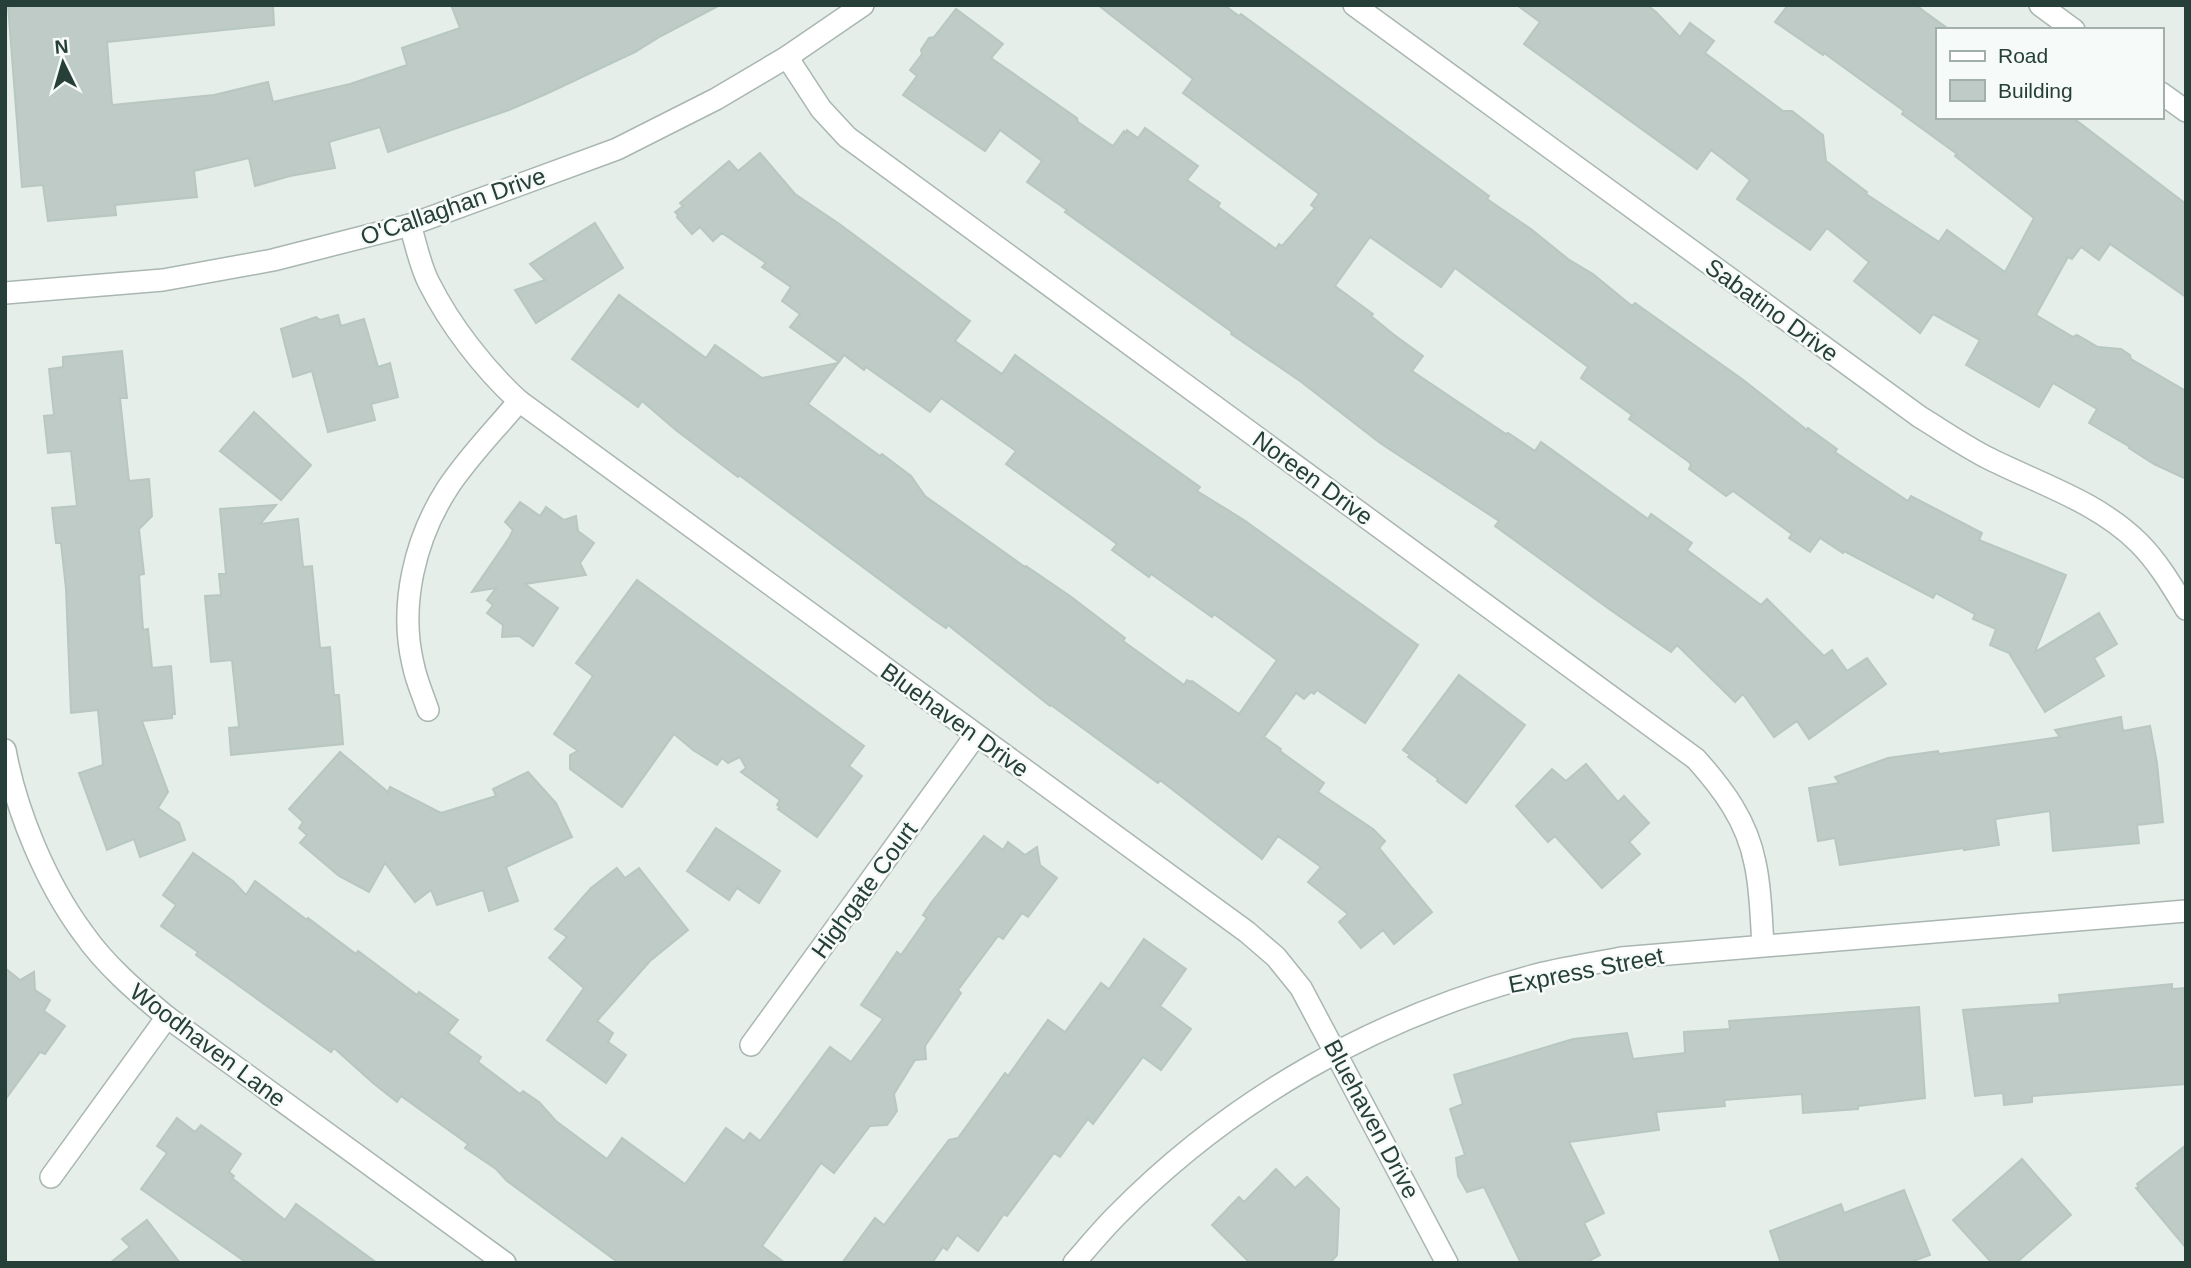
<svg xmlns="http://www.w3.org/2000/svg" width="2191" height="1268" font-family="Helvetica,sans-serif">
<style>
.building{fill:#becbc6;stroke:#b8c7c1;stroke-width:2}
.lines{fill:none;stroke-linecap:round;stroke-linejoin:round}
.minor-casing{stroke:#a9b6b1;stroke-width:24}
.tertiary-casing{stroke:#a9b6b1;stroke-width:24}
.minor{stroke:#fff;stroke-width:21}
.tertiary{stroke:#fff;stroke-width:21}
.labels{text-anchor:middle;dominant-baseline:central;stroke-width:5;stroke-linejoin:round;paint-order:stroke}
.street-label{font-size:24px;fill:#263f38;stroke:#f6faf8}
</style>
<rect width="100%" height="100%" fill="#e6eeea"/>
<g class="building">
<path d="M8,5h265l1,20 -167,17 5,63 102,-10 54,-13 5,20 77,-18 57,-19 -5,-17 58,-20 -9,-23h269l-59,31 -26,16 -89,42 -37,16 -121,42 -8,-25 -51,15 6,26 -45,8 -35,10 -6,-28 -55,13 3,26 -82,8 1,10 -68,6 -5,-36 -21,2z"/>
<path d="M1098,5h126l15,11 2,-2 248,182 -2,3 44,30 37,30 25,15 39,32 3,-3 107,76 65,51 1,-2 29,21 -2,3 29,20 44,29 3,-5 71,37 -3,7 87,35 -31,77 64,-39 18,31 -23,14 10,18 -59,36 -36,-59 -19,-8 6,-16 -23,-10 2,-5 -39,-21 -3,5 -89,-47 -1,2 -23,-15 -10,14 -21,-14 3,-4 -59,-43 -7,5 -37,-27 2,-4 -2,-3 -60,-43 3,-4 -51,-37 7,-11 -133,-99 -14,19 -71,-50 -35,49 38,28 -2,2 22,18 30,22 -11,15 94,63 2,-1 27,18 6,-9 107,77 3,-5 41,29 -5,7 74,55 6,-6 57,57 8,-6 15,21 20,-13 19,26 -77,55 -12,-18 -23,16 -31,-43 -8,8 -58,-57 -6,7 -62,-43 -114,-83 4,-5 -119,-78 -80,-62 -69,-47 1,-2 -167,-120 2,-2 -40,-28 15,-21 -42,-31 -15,21 -82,-56 14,-19 -7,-6 12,-16 -1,-4 8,-12 5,-1 22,-28 47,35 -12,14 86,60 1,4 35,24 11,-15 2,2 1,-3 11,8 7,-10 53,38 -11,14 33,23 -2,4 58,42 3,-5 3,2 33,-38 -4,-3 8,-11 -136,-101 10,-14z"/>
<path d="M1517,5h130l9,7 24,25 10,-14 24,18 -9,12 78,58h9l31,24 3,26 41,31 -1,2 73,48 8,-12 58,42 29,-54 -79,-62 2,-2 -55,-40 2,-3 -80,-58 -1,2 -48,-33 13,-17h128l9,7 25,18h-13v87h135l114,87v93l-76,-53 -11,16 -18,-13 -9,12 -4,-2 -32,58 37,22 4,-2 21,12 23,2 9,6 1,4 55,32v88l-32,-15 -25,-16 1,-1 -41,-24 8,-14 -44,-26 -14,24 -73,-42 14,-25 -47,-26 -13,19 -66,-52 15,-19 -42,-34 -17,22 -73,-51 13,-19 -39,-30 -14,19 -173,-125 16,-22z"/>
<path d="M760,153l35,41 43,29 132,98 -15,20 47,33 13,-19 185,132 -3,4 47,29 174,125 -53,78 -48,-33 -3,4 -3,-2 -7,7 -8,-6 -32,44 17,12 -1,2 44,32 -6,9 55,37 12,12 -6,7 53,64 -38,32 -11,-14 -22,18 -22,-26 9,-8 -40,-32 13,-15 -43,-31 -16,23 -102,-79 -2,3 -107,-78 -1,1 -102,-81 -2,3 -12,-8 -195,-145 -1,2 -61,-46 -35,-30 -4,6 -66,-48 47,-64 87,63 9,-13 47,33 76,-15 -30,41 72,52 2,-2 29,22 14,20 100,71 1,-1 44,30 55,42 -2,3 61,44 3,-5 4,2 1,-1 47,33 38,-54 -63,-46 -2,3 -58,-41 -3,-2 -2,3 -37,-27 5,-6 -111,-80 10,-13 -75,-53 -11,14 -64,-45 -2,3 -20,-15 -5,7 -49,-35 10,-13 -18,-13 9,-14 -29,-20 4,-4 -44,-30 -9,8 -13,-14 -8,7 -15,-17 1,-2 -3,-3 8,-6 -3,-3 49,-42 9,10z"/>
<path d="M595,223l28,45 -87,55 -21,-33 30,-10 -15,-16z"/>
<path d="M338,315l3,11 23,-7 14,48 12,-4 8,34 -27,7 4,16 -47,12 -16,-61 -19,6 -12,-48 35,-12 4,3z"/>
<path d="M122,351l5,47h-7l9,83 20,-2 3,37 -13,13 5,45 -5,1 4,55 5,-1 4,39 19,-2 4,48h-3v4l-30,3 26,71 -10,16 21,15 6,17 -45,17 -6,-18 -27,11 -28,-77 24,-8 -5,-55 -27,3 -5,-124 -5,-46h-5l-4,-35 25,-2 -6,-55 -23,2 -4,-37 10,-1 -5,-46 14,-2v-10z"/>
<path d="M254,412l57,53 -30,35 -61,-49z"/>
<path d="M520,502l20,14 6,-9 18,13 12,-4 2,15 16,12 -14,20 6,12 -61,9 33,24 -25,38 -14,-10 -17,1 1,-12 -16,-12 6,-8 -6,-5 9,-12 -24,4 37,-54 4,-8 -8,-8z"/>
<path d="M276,505l-16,19 38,-5 5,48 9,-1 8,82 10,-1 4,48h5l4,49 -112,11 -2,-27 10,-1 -7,-67 -21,2 -6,-66 16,-1 -2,-21h7l-6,-65z"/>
<path d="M637,580l227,166 -15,20 13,10 -45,61 -39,-28 2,-2 -3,-2 3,-5 -39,-28 5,-4 -6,-11 -12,6 -6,-5 -5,7 -24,-15 -19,-16 -52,73 -52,-38v-14l8,-4 -24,-17 39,-58 -17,-13z"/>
<path d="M1459,675l66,50 -59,78 -29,-22 1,-2 -30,-22 2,-2 -7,-5z"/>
<path d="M2121,717l2,14 27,-5 7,37 6,59 -26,3 2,18 -86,8 -3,-40 -55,8 4,26 -35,5v-2l-124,17 -5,-27 -17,3 -9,-53 30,-5 -4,-6 53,-19 50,-7 1,3 121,-17 -5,-7z"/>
<path d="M340,752l48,40 2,-5 51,26 55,-17 -3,-7 35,-17 28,31 16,34 -66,30 12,34 -29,10 -6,-21 -46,15 -6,-15 -16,12 -30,-39 -16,29 -30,-16 -39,-33 7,-8 -8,-7 4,-6 -14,-13z"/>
<path d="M1586,764l32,38 6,-6 25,27 -20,19 11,12 -38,34 -47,-52 -7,6 -32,-36 36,-37 14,12z"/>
<path d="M716,828l64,43 -21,32 -22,-15 -8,12 -42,-29z"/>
<path d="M984,836l19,14 5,-8 17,13 12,-8 3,18 17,13 -29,39 -6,-4 -19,26 -5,-3 -40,54 3,3 -36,53 1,13 -11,1 -21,34 3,17 -10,14 -17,1 -36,47 -13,-10 -59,83 23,17h-166l-112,-82 -11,-12 -31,-21 3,-4 -67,-48 -4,6 -24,-19 -39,-35 -3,4 -135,-97 2,-3 -37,-26 15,-21 -13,-10 30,-42 40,28 13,14 9,-14 52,39 1,-2 48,36 2,-3 59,44 2,-3 39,28 -10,13 33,24 -3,5 42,32 3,-3 16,11 17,19 51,38 15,-21 63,46 41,-56 18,13 6,-8 10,8 70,-94 21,15 32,-43 -22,-14 36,-53 4,3 26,-37 -4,-3 8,-12z"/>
<path d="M617,868l8,10 14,-10 49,62 -38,31 -53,60 16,12 -5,9 18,13 -20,28 -59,-43 37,-52 -35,-30 18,-21 -12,-8 36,-41z"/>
<path d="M1144,939l42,30 -26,37 31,23 -30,41 -18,-13 -50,67 -5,-5 -28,38 -6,-4 -47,63 -3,-2 -26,37 -21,-16 -10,15 -4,-3 -11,16h-90l33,-45 9,7 65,-85 9,-2 47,-65 3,3 40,-56 17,12 36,-49 8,6z"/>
<path d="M5,968l15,12 14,-8 1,18 15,10 -6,11 21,15 -20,28 -5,-2 -35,48z"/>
<path d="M2172,984v5l14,-1v96l-154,12v6l-28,3 -1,-12 -28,3 -12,-86 97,-7 -1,-8z"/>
<path d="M1919,1007l6,91 -67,8v3l-55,4 -1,-19 -78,6 1,6 -69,6 3,18 -90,12 35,71 -20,10 16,32 -15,8h-64l-37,-76 -17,5 -9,-16 -2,-18 9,-3 -15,-46 13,-5 -9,-29 119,-36 54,-6 6,26 52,-6 -1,-21 46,-3 -1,-8z"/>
<path d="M177,1118l18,14 6,-7 40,29 -12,18 5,4 -2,2 53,42 11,-16 81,59h-130l-106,-74 26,-36 -10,-7z"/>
<path d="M2186,1145v103l-50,-60 3,-1 -2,-3z"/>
<path d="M2022,1159l49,56 -55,48h-24l-39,-43z"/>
<path d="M1276,1169l19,19 12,-11 32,32 -2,46 -7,8h-80l-38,-38 27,-28 5,5z"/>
<path d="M1904,1190l26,65 -22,8h-127l-11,-32 71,-27 3,9z"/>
<path d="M147,1220l33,43h-70l20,-16 -8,-8z"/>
</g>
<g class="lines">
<g class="minor-casing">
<g id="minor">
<path d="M1354,5l566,412c23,14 46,30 70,42 50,25 108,43 149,84 19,19 33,43 47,66"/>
<path d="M2040,5l34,25"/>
<path d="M787,57l34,52 26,28 849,622c27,30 51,62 59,104 6,26 6,55 8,82"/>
<path d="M2161,93l25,18"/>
<path d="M410,225c6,19 10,41 19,58 21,42 55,86 90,118l728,531 29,25 25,31 146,275"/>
<path d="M428,710c-5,-15 -12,-30 -15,-46 -14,-59 2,-125 34,-175 20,-31 48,-59 72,-88"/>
<path d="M5,750c11,61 41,133 78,183 23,33 54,59 84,84l338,246"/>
<path d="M751,1045l225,-310"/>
<path d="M51,1177l116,-160"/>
<path d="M1074,1263c14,-16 28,-33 43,-48 114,-116 258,-197 415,-239 29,-8 60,-12 89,-18l565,-47"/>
</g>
</g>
<g class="tertiary-casing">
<path id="tertiary" d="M5,293l158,-13 110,-20 137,-35 207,-76 99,-50 71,-42 76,-52"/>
</g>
<use href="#minor" class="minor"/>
<use href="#tertiary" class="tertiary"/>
</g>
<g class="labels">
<g class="street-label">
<text transform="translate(453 206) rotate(-19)">O'Callaghan Drive</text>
<text transform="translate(1772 310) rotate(36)">Sabatino Drive</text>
<text transform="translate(1313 478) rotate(36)">Noreen Drive</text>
<text transform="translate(955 720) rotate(36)">Bluehaven Drive</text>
<text transform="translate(864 890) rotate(-54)">Highgate Court</text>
<text transform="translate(1586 970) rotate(-11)">Express Street</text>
<text transform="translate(208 1045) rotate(37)">Woodhaven Lane</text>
<text transform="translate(1372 1119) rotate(62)">Bluehaven Drive</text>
</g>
</g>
<rect width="2191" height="1268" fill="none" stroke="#263f38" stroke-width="14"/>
<rect x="1936" y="28" width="228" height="91" fill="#f6faf8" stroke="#a3afab" stroke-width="2"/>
<rect x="1950" y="51" width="35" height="10" fill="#ffffff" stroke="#a3afab" stroke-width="2"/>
<text x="1998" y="63" font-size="21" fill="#263f38">Road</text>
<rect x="1950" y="80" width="35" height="21" fill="#becbc6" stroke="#a3afab" stroke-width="2"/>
<text x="1998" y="98" font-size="21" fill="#263f38">Building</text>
<g transform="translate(63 63) rotate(355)" stroke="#f6faf8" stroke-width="5" paint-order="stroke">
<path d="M0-5L12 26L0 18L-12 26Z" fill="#263f38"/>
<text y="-10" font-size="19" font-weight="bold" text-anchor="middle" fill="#263f38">N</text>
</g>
</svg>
